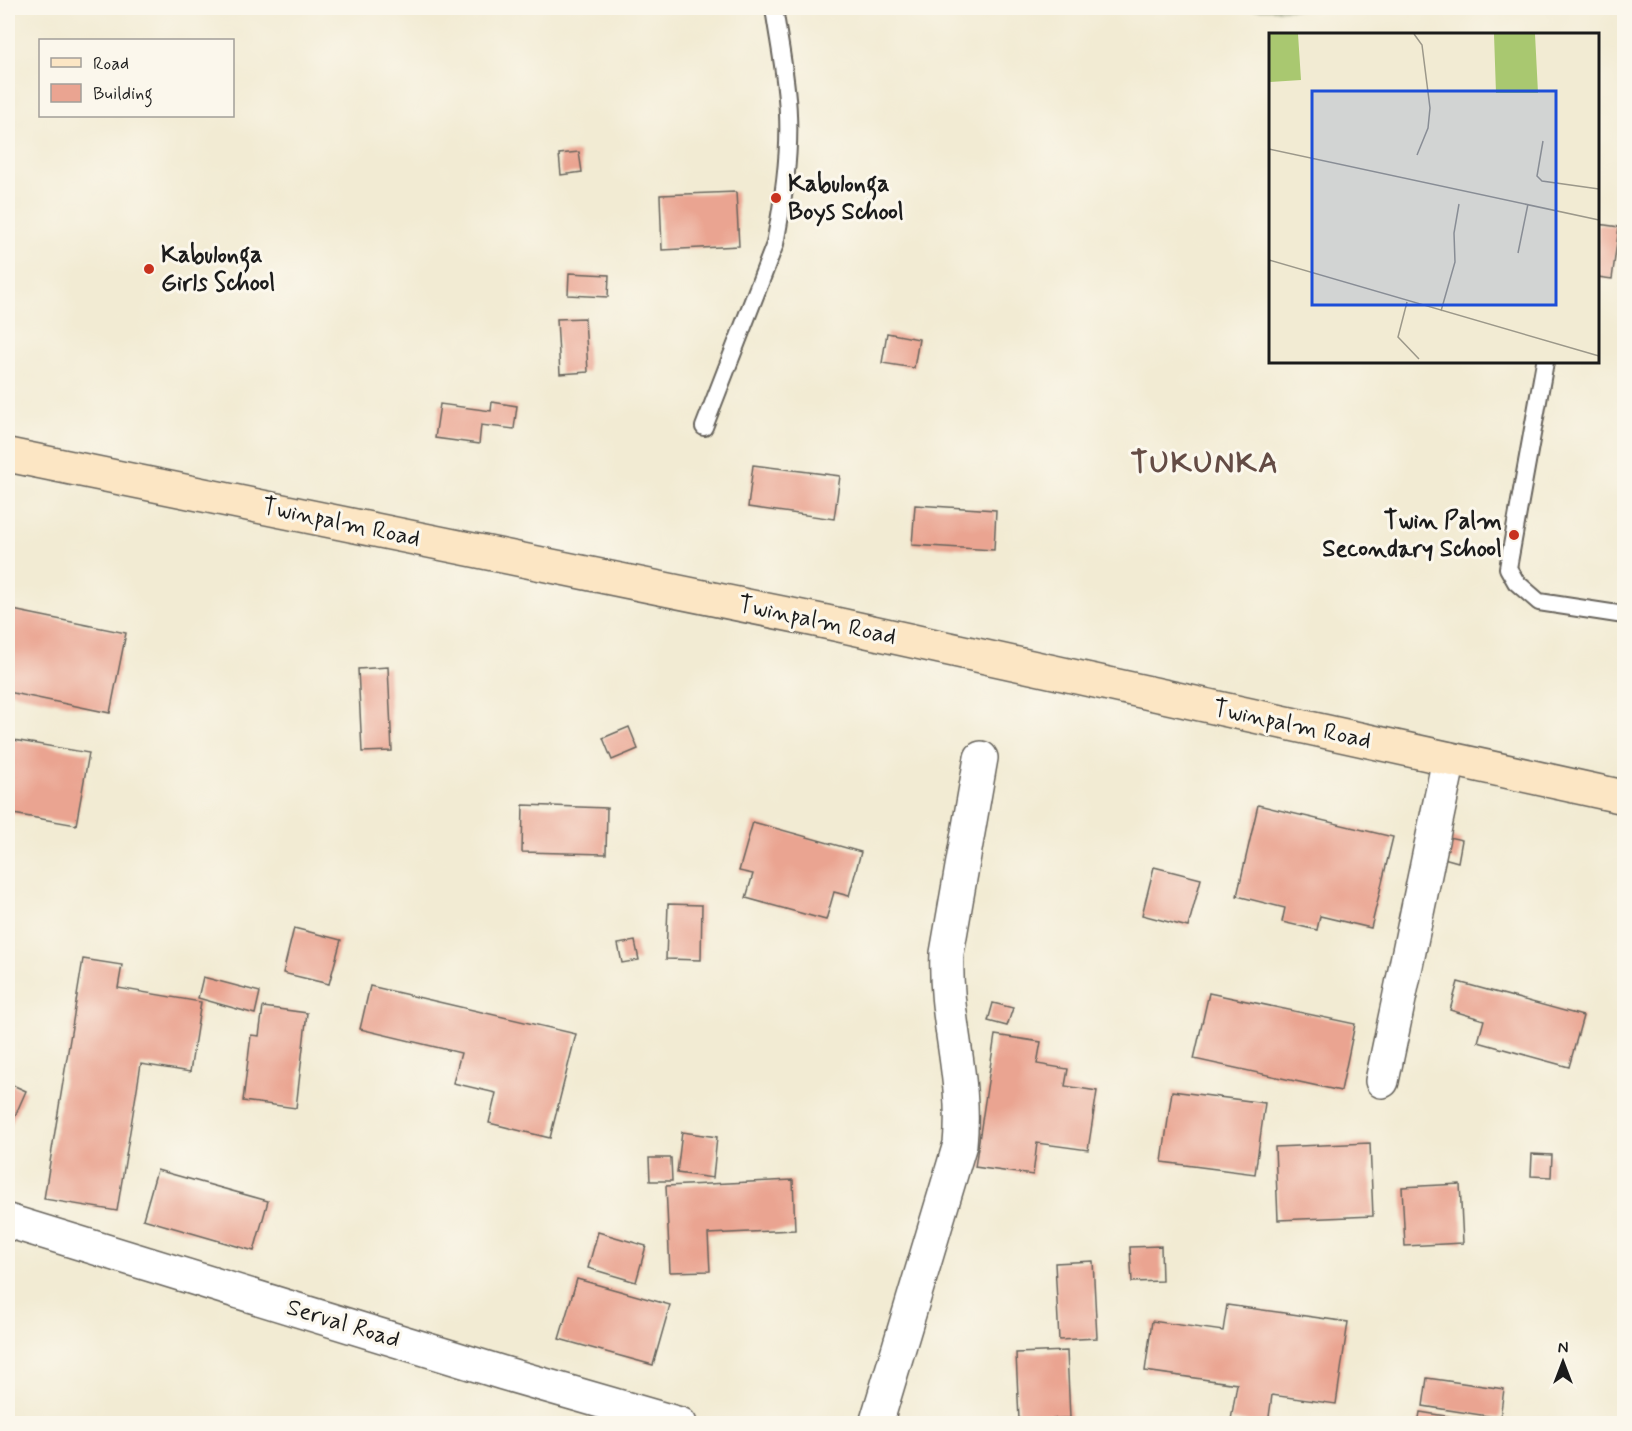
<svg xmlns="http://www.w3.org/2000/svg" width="1632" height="1431" font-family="Mynerve,sans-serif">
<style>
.green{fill:#a9c870;stroke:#627246;stroke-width:1.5}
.building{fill:#eaa491}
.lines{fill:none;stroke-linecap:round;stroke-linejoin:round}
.service-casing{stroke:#67645c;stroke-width:20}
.minor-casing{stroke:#67645c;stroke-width:36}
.secondary-casing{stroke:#67645c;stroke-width:36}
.service{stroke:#fff;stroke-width:16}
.minor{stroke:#fff;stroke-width:33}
.secondary{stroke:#fce6c4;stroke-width:33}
.poi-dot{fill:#c8321e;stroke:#fbf7ec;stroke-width:2}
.labels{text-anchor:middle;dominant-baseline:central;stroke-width:6;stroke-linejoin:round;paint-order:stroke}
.poi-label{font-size:24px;font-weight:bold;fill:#1c1c1c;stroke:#fbf7ec;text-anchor:start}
.street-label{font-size:24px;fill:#1c1c1c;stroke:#fbf7ec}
.district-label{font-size:30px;font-weight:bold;letter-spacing:1.5px;fill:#644c45;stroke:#fbf7ec}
.inset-road{fill:none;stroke:#9c988a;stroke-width:1.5}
.view{fill:#1d4ed8;fill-opacity:0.15;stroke:#1d4ed8;stroke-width:3}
.inset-edge{fill:none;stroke:#1c1c1c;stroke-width:3}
</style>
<rect width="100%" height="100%" fill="#fbf7ec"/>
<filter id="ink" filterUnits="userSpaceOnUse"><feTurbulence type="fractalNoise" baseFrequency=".0167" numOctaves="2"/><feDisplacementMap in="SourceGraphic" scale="12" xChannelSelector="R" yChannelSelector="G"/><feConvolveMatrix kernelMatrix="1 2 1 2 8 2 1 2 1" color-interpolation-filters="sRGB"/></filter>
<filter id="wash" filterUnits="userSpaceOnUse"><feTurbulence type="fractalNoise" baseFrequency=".008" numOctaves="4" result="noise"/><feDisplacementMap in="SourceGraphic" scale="24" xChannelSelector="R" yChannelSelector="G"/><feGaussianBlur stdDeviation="1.35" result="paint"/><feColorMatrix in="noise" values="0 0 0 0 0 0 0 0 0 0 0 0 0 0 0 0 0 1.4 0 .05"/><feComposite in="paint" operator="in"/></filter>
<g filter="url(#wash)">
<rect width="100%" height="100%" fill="#f2ebd3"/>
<path class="green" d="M1229,8h282v2l-282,-1z"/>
<g id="blocks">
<g class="building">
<path d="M579,152l3,20 -21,3 -2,-21z"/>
<path d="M736,192l3,54 -77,4 -2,-55z"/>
<path d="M1598,224l21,3 -7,52 -14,-2z"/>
<path d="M569,273l40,2 -1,22 -40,-2z"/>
<path d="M585,318l3,54 -28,2 -3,-55z"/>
<path d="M887,333l32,6 -5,29 -32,-5z"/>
<path d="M492,402l25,4 -3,23 -33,-4 -2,19 -44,-6 5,-34 51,7z"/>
<path d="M753,465l87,11 -6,43 -86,-12z"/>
<path d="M915,505l81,5 -2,40 -82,-5z"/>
<path d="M8,609l118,24 -16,80 -102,-21z"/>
<path d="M388,667l4,84 -30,1 -4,-83z"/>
<path d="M629,727l9,22 -26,11 -9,-22z"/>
<path d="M8,739l81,14 -13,72 -68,-12z"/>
<path d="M523,805l84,3 -1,46 -84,-2z"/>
<path d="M1258,805l135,32 -22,91 -51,-12 -3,14 -35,-8 3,-14 -48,-12z"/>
<path d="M753,822l108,30 -12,44 -15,-4 -8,28 -80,-22 7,-24 -14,-3z"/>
<path d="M1444,836l18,4 -4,22 -18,-5z"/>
<path d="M1154,867l47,12 -13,48 -46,-12z"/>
<path d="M668,904l34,1 -1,55 -35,-1z"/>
<path d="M294,928l47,12 -12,44 -46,-11z"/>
<path d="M635,941l4,19 -17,3 -4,-19z"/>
<path d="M83,959l39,6 -4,23 83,14 -11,70 -49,-8 -24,147 -73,-12z"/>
<path d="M203,977l57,15 -5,22 -57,-16z"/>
<path d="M1458,982l125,34 -14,51 -91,-25 6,-22 -34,-10z"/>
<path d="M370,986l206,48 -26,104 -61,-15 7,-30 -43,-10 8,-30 -101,-24z"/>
<path d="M1209,993l146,31 -14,67 -147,-32z"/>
<path d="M993,1003l20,5 -6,18 -19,-5z"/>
<path d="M263,1007l44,6 -11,95 -53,-7 8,-66 8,1z"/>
<path d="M995,1035l46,7 -4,22 31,5 -3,17 32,5 -9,59 -51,-7 -4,32 -58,-8z"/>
<path d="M8,1083l18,8 -15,34 -3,-1z"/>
<path d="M1172,1091l93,12 -10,71 -93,-12z"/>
<path d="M682,1132l35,5 -4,41 -36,-5z"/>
<path d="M1370,1143l3,73 -95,4 -3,-73z"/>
<path d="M1532,1154l20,1 -1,22 -20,-1z"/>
<path d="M649,1158h22l1,23h-22z"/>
<path d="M157,1170l111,31 -14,50 -111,-32z"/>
<path d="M793,1180l2,50 -87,4 2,37 -40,1 -4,-86z"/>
<path d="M1460,1184l3,59 -58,3 -3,-59z"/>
<path d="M598,1232l48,14 -10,36 -48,-14z"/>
<path d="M1161,1246l1,35 -30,1 -2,-35z"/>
<path d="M1093,1261l4,77 -38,2 -4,-77z"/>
<path d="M577,1279l93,26 -17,60 -94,-26z"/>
<path d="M1227,1305l121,17 -12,82 -64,-9 -4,29 -37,-4 6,-36 -92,-13 7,-50 71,10z"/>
<path d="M1067,1351l3,67 -51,2 -3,-67z"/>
<path d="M1427,1378l77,11 -4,29 -77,-12z"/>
<path d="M1420,1412l63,10v2h-65z"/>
</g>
</g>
</g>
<g filter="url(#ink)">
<use href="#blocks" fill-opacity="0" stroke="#67645c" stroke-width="1.5"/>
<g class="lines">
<g class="service-casing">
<g id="service">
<path d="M1545,362l-37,206 8,14 23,20 85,13"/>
<path d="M704,427l71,-183c8,-43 15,-87 13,-130 -1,-35 -9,-71 -14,-106"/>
</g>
</g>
<g class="minor-casing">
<g id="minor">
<path d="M1382,1081l67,-322"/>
<path d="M8,1221l495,152 177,51"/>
<path d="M876,1424l84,-280c7,-66 -16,-124 -13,-191l34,-195"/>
</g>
</g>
<g class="secondary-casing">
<path id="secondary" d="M8,455l818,167 798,175"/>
</g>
<use href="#service" class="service"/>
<use href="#minor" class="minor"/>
<use href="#secondary" class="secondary"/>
</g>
</g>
<g class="poi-dot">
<circle cx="776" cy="198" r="6"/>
<circle cx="149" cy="269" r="6"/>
<circle cx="1514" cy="535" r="6"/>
</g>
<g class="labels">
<g class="poi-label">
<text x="788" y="184">Kabulonga<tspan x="788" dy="28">Boys School</tspan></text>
<text x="161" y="255">Kabulonga<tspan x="161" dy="28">Girls School</tspan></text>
<text x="1502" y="521" text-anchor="end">Twin Palm<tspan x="1502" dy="28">Secondary School</tspan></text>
</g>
<g class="street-label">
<text transform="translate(341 523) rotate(12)">Twinpalm Road</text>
<text transform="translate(817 621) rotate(12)">Twinpalm Road</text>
<text transform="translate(1292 725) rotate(12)">Twinpalm Road</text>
<text transform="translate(343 1324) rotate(17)">Serval Road</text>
</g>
<g class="district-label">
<text x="1205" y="463">TUKUNKA</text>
</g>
</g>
<g transform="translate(1269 33)">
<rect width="330" height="330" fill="#f2ebd3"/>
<path d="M0,1h29l3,46 -32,2zM225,1h41l3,59h-42z" fill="#a9c870"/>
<path class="inset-road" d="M145,1l8,11 8,63 -2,20 -11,27M274,108l-6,35 5,5 57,8M0,116l330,71M249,220l10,-49M0,227l330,96M138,269l-9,35 21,22M172,278l14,-49 -1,-29 5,-29"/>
<path class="view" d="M43,58h244v214h-244z"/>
<rect width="330" height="330" class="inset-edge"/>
</g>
<rect width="1632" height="1431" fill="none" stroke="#fbf7ec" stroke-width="30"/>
<rect x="39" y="39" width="195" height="78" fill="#fbf7ec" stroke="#a29f99" stroke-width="1.5"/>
<rect x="51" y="58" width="30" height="9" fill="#fce6c4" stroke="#a29f99" stroke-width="1.5"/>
<text x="93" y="69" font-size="18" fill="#1c1c1c">Road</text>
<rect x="51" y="84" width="30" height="18" fill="#eaa491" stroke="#a29f99" stroke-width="1.5"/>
<text x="93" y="99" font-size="18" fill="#1c1c1c">Building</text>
<g transform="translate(1563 1362)" stroke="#fbf7ec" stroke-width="4.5" paint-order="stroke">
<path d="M0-4.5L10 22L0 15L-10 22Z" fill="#1c1c1c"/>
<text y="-9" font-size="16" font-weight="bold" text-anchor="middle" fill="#1c1c1c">N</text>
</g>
</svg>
